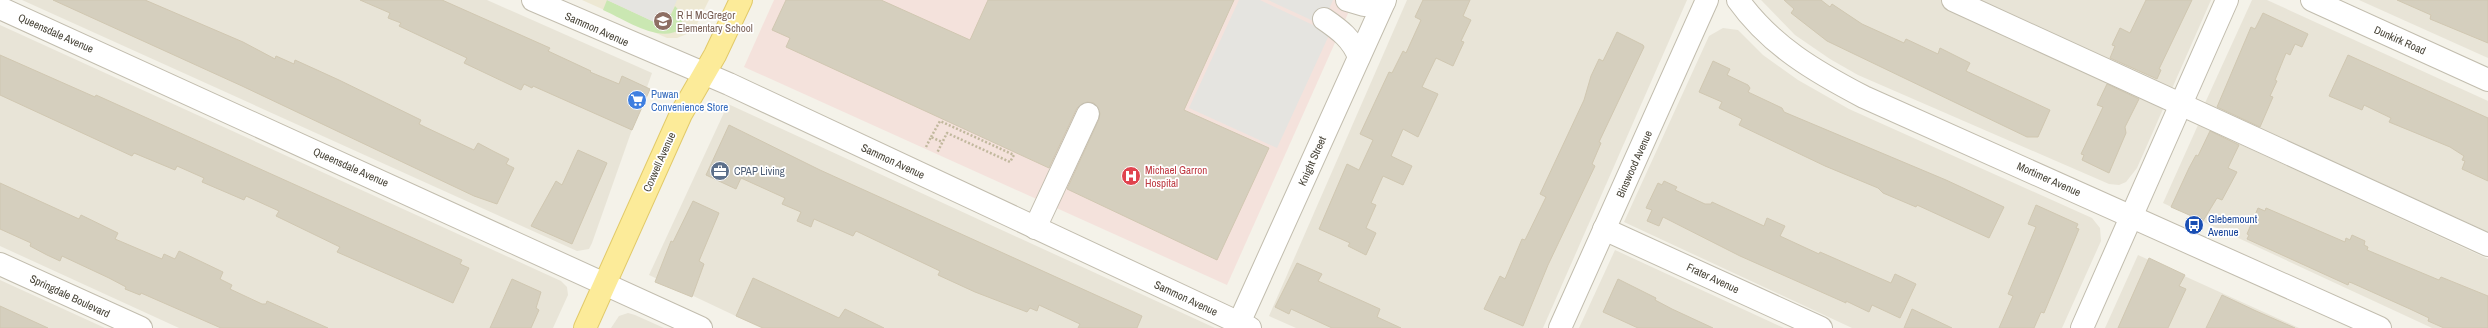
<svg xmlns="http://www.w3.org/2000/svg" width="2488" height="328" font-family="'Archivo Narrow',sans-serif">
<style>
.residential{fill:#e8e4d7}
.education{fill:#ede8d3}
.medical{fill:#f4e2dc}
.green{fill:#cae7b2}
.parking{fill:#e5e4e0}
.building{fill:#d5cfbe;stroke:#d0c7b1}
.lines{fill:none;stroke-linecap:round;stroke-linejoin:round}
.minor-casing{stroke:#c2bdae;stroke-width:24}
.major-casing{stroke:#e2ca69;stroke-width:24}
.path{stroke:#c1b89d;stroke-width:2.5;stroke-dasharray:2 2;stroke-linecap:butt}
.minor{stroke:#fff;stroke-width:22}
.major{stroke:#fceb99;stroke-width:22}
.labels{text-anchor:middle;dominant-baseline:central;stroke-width:3.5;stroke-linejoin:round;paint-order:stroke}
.education-label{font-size:11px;fill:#785e54;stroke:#fff;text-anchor:start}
.street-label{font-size:11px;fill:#474337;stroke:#fff}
.shop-label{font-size:11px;fill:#366cbe;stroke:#fff;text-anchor:start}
.health-label{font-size:11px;fill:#be3a42;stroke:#fff;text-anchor:start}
.service-label{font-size:11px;fill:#4e5e75;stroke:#fff;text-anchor:start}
.transit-label{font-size:11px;fill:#164399;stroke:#fff;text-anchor:start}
</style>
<rect width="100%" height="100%" fill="#f4f2e9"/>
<g class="residential">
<path d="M22,0h465l165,73 -60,170 -3,6 -12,2z"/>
<path d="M1407,0h280l-144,328h-247l-27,-12z"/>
<path d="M1761,0h450l-74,168 -11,14 -7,3 -10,-1 -251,-109 -28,-16 -35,-24z"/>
<path d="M2252,0h15l221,101v131l-283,-129z"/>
<path d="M2359,0h129v58z"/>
<path d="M0,25l561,256 6,6 1,8 -15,33h-374l-179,-82z"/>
<path d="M1723,28l15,2 25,25 35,25 51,29 243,109 8,10 1,13 -39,87h-210l-228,-106 85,-186z"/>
<path d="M728,104l487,224h-454l-112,-53z"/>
<path d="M2198,125l290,134v69h-56l-269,-125z"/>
<path d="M1615,250l169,78h-205z"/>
<path d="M2138,255l161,73h-194z"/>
<path d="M0,280l105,48h-105z"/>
<path d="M628,313l7,2 29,13h-53l8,-12z"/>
</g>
<path class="education" d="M582,0h127l-13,26 -9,8 -10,4h-10z"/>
<path class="medical" d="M774,0h580l-127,285 -483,-218z"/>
<path class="green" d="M607,0l58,27 10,-21 8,9 -2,14c-22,15 -57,-10 -78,-19z"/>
<g class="parking">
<path d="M607,0h70l-12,27z"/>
<path d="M1239,0h21l70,33 -53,115 -88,-40z"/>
<path d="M1268,0h65l-11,25z"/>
</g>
<g class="building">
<path d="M53,0h92l98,42 32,17 1,-3 18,8 1,-4 44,20 82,40 -2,4 6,3 49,23 4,-7 15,8 16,8 -3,5 8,4 -17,36 -23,-8 -232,-110z"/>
<path d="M360,0h82l108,48 -2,3 43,20 -1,1 29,12 3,-8 28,13 -18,41 -99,-44 -1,2 -8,-4 -3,6 -57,-27 3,-5 -68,-32 2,-3 -13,-5 2,-5z"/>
<path d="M786,0h95l89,40 18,-40h246l-50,110 85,38 -52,112 -150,-71 32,-70 1,-6 -6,-10 -7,-1 -10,6 -28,60 -263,-121 4,-9 -18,-8z"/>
<path d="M1423,0h47l-7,16 8,4 -10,21 3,1 -11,24 -17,-8 -14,29 16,7 -20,43 -15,-8 -12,27 21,10 -9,19 -20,-9 -12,27 5,2 -10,23 10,5 -10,22 -18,-9 2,-3 -31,-14 28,-65 12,6 14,-30 -13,-6 29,-62 3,1 11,-22 3,2 15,-33 -6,-3z"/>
<path d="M1784,0h37l9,7 2,-3 30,20 42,19 2,-4 32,15 2,-6 30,15 -4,8 84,39 -12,27h-11l-200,-96 -36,-28 3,-4z"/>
<path d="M2146,0h46l-33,69 2,1 -4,9 -47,-21 5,-12 -3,-1 8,-17 10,5z"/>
<path d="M2397,0h91v43l-58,-24 1,-4z"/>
<path d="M2263,13l45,21 -6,13 -7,-3 -5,11 -4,-2 -11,27 2,1 -7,15 3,1 -13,30 -43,-20 34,-80 4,2z"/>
<path d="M1617,32l26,13 1,2 -45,95 2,1 -9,21 3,2 -47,99 -25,61 -39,-17 16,-33 5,3 17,-40 3,1 21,-43 -6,-3 44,-94 7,-24 8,-17 4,2z"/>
<path d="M0,55l95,42 1,-2 366,165 -2,4 9,4 -16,35 -116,-51 3,-5 -64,-31 3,-5 -33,-15 -2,4 -42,-18 2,-4 -27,-12 -2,4 -41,-17 -2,3 -132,-61z"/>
<path d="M2348,55l140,63v63l-26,-12 3,-8 -3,-1 2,-4 -14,-9 -61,-25 2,-4 -27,-13 -2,5 -33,-14z"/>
<path d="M1713,61l17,8 -3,6 21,10 2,3 -2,4 34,16 2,4 162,68 58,27 -15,31 -72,-33 -1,2 -33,-14 -5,-5 -53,-22 -86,-41 3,-6 -23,-11 3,-6 -23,-10z"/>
<path d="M2107,84l32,15 -14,28 1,6 -17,40 -27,-13 2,-5 -3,-1 22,-47 -6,-2z"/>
<path d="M729,125l91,45 322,146 -5,12h-59l2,-4 -41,-19 -2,6 -7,-3 -3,4 -52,-20 -37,-17 2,-4 -84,-40 -3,5 -39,-17 -3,8 -14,-6 4,-9 -19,-8 3,-6 -44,-20 -5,11 -30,-14z"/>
<path d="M2210,131l29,14 -11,23 9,4 -15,28 -5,-2 -14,23 -32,-14 18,-39 7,-13 2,1z"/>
<path d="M578,150l29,13 -35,81 -41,-18 25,-45 6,4z"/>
<path d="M1664,181l13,6 -2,3 30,14h6l1,-2 52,24 3,-8 18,8 -5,10 39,18 1,-2 71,31 4,-9 21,10 -16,34 -28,-13 -3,7 -23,-11v2l-106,-47 -77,-39 -4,9 -12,-5 5,-11 -6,-2 12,-25 4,2z"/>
<path d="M0,183l79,36 2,-4 37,18 -3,6 47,20 2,-5 11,5 4,-8 44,21 -3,7 12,6 -2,4 32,15h4l1,-3 61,27h-107l-80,-35 -1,2 -15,-6 1,-2 -17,-9 -47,-22 -2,5 -13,-6 -17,-9 1,-3 -31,-14z"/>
<path d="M693,201l26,12 -20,48 5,3 -12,33 -37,-15 16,-41 2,1z"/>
<path d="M2036,205l42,19 -2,4 3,1 -35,84 -3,-1 -7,16h-35l14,-32 -5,-2 28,-67 -8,-3z"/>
<path d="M2258,208l7,3 1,-3 79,34 1,-4 4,2 2,-5 13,6 -1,4 4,2 -1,3 72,30 2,-3 47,19v32h-44l-16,-7 1,-3 -19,-9 -58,-26 -3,-1 -1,3 -101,-46 2,-4 -2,-1z"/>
<path d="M2149,258l36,17 -6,11 7,3 -18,39h-50z"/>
<path d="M1297,263l25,11 -4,7 62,28 -3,8 24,11h-69l-41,-19 -2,5 -14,-7z"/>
<path d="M753,278l86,40 6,-9 39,19h-121l-27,-12z"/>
<path d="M512,279l29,13 -5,16 3,2 -8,18h-41z"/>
<path d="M1618,279l38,19 -1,2 17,9 41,19h-75l-35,-16z"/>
<path d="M2222,295l34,16 39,17h-89z"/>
<path d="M0,306l48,22h-48z"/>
<path d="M1912,309l40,19h-48z"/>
</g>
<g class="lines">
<g class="minor-casing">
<g id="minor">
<path d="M533,0l196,84 521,244"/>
<path d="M1347,0l17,5 20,-3"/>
<path d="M1738,0c33,46 78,72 126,97l516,231"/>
<path d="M1953,0l535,245"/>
<path d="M2312,0l176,80"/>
<path d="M0,8l701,320"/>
<path d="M1324,19c16,11 28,20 35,38"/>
<path d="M1035,228l53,-114"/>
<path d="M1604,229l217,99"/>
<path d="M0,264l141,64"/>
<path d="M1239,323l146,-323"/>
<path d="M1560,328l147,-328"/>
<path d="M2082,328l145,-328"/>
</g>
</g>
<g class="major-casing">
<path id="major" d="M585,328l96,-214 34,-59 26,-55"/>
</g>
<g class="path">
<path d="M931,137l9,-16 74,34 -4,7 -63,-29 -10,20"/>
<path d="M926,147l5,-10 11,5"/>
</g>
<use href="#minor" class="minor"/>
<use href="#major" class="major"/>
</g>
<defs>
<g id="school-disc" transform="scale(1)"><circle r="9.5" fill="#8d6e63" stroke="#fff"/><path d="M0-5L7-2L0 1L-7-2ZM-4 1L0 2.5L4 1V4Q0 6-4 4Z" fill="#fff"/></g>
<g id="supermarket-disc" transform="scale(1)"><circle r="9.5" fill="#3f7fe0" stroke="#fff"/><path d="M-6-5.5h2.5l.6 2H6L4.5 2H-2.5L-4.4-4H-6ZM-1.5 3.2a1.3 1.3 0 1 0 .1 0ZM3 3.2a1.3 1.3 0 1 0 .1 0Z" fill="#fff"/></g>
<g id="office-disc" transform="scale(1)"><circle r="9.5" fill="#5c6f8a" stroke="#fff"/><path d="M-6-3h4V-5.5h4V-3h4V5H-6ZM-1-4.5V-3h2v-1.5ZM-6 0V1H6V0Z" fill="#fff"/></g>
<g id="hospital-disc" transform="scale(1)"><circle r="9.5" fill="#e0444e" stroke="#fff"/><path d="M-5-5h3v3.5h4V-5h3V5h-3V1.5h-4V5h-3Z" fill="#fff"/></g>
<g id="bus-disc" transform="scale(1)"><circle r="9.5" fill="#1a4fb4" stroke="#fff"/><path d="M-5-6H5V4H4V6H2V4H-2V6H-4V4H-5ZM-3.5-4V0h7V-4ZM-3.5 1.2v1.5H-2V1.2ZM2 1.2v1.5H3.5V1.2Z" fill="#fff"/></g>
</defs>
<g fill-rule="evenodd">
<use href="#school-disc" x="663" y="21"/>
<use href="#supermarket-disc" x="637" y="100"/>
<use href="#office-disc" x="720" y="171"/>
<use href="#hospital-disc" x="1131" y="176"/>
<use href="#bus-disc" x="2194" y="225"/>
</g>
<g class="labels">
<g class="education-label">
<text x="677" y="15">R H McGregor<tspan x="677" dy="13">Elementary School</tspan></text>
</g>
<g class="street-label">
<text transform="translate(597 29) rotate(24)">Sammon Avenue</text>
<text transform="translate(56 33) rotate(24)">Queensdale Avenue</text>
<text transform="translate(2400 40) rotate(24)">Dunkirk Road</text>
<text transform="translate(893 161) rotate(25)">Sammon Avenue</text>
<text transform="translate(1312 161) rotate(-66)">Knight Street</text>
<text transform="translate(659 162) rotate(-66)">Coxwell Avenue</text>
<text transform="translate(1634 164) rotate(-66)">Binswood Avenue</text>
<text transform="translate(351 167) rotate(24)">Queensdale Avenue</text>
<text transform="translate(2049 179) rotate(24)">Mortimer Avenue</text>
<text transform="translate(1713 278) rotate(25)">Frater Avenue</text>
<text transform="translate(70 296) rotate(25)">Springdale Boulevard</text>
<text transform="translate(1186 298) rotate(25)">Sammon Avenue</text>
</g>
<g class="shop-label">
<text x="651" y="94">Puwan<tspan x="651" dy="13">Convenience Store</tspan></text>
</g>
<g class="health-label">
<text x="1145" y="170">Michael Garron<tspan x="1145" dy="13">Hospital</tspan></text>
</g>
<g class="service-label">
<text x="734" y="171">CPAP Living</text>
</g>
<g class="transit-label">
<text x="2208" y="219">Glebemount<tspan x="2208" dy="13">Avenue</tspan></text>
</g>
</g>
</svg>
